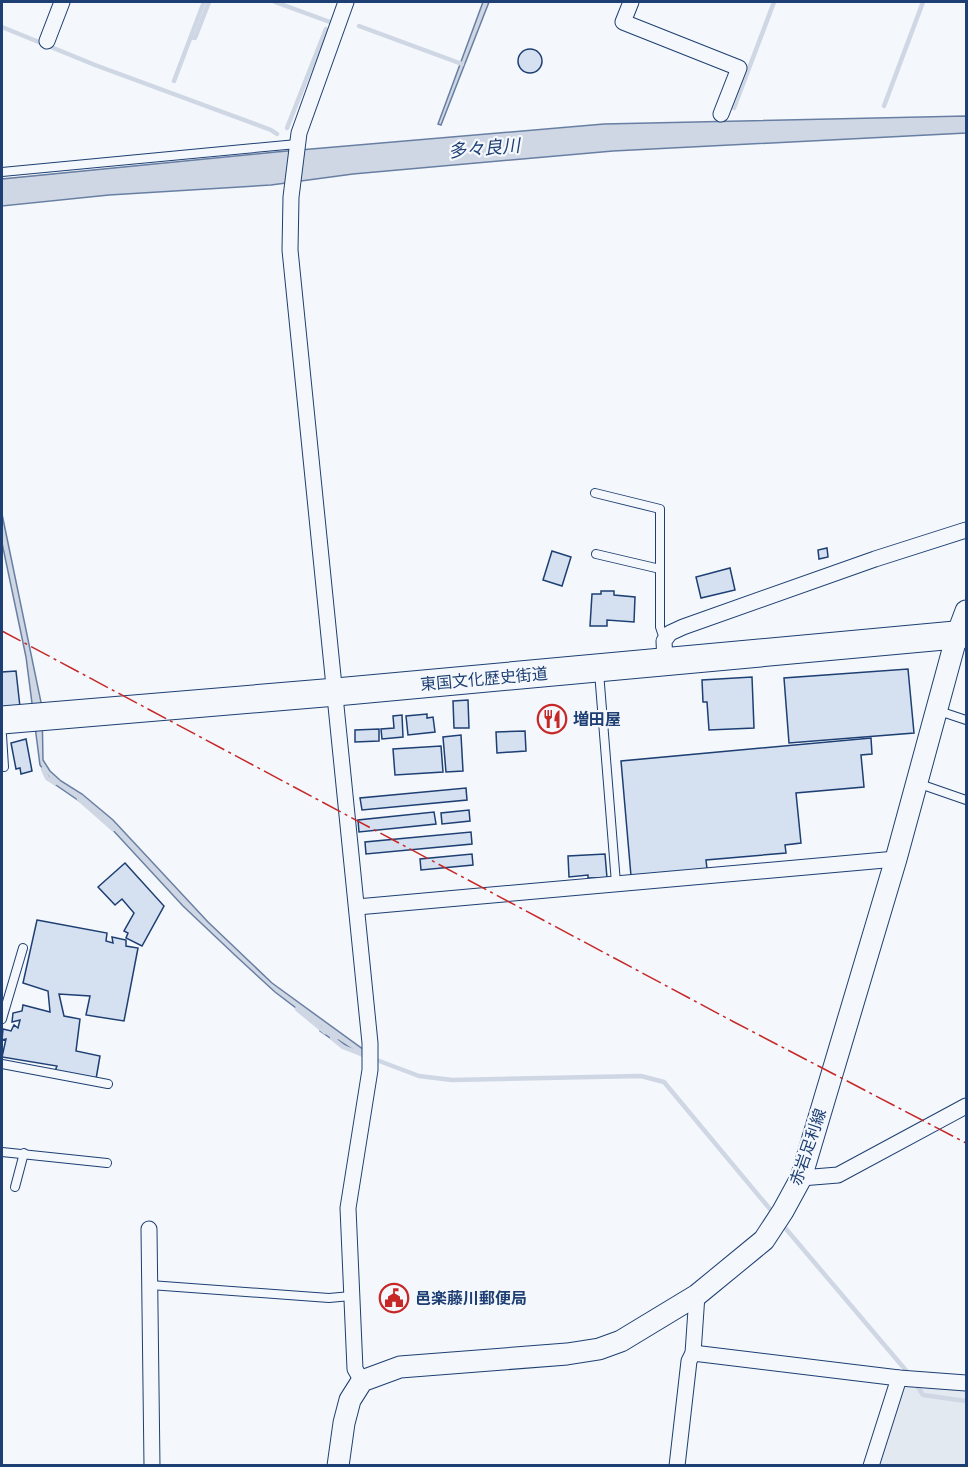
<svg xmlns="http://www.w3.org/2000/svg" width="968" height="1467" font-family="'Roboto Condensed','Noto Sans JP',sans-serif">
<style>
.green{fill:#e3e9f0;stroke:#687fa3;stroke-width:1.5}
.water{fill:#cfd7e4;stroke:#687fa3;stroke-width:1.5}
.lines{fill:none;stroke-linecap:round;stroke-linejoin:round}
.stream{stroke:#cfd7e4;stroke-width:4.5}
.building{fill:#d5e0f0;stroke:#1d3f73;stroke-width:1.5}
.lane-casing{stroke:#1d3f73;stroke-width:10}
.street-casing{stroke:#1d3f73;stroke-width:17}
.secondary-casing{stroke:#1d3f73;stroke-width:23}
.highway-casing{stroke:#1d3f73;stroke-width:29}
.lane{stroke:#f4f7fb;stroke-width:8}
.street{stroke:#f4f7fb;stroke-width:15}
.secondary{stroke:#f4f7fb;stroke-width:21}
.highway{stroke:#f4f7fb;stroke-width:27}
.power{stroke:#c62828;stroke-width:1.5;stroke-dasharray:21 4.5 3 4.5;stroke-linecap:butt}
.labels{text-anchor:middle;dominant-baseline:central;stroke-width:4.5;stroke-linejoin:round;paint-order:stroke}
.street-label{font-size:16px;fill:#1d3f73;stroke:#f4f7fb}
.poi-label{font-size:16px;font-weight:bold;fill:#1d3f73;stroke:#f4f7fb;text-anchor:start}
.water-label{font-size:18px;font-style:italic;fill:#1d3f73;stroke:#f4f7fb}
</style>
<rect width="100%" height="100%" fill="#f4f7fb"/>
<path class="green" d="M899,1378l67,6v81l-95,1z"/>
<g class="water">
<path d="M483,2h6l-48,123 -3,-1z"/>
<path d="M966,116v17l-353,18 -260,23 -82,11 -162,10 -107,11v-27l274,-27 328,-28z"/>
<path d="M2,514l40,193 1,53 7,11 11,10 21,13 31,26 95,102 64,61 92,67v7l-26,-17 -2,2 -16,-11 1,-4 -46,-35 -37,-34 -55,-52 -85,-92 -45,-31 -13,-18 -14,-108 -24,-114z"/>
</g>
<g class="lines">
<g class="stream">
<path d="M275,2l55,20"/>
<path d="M359,26l103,38"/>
<path d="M2,27l93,38 176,65 6,4"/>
<path d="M191,37l4,1 14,-36"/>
<path d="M174,81l30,-79"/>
<path d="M884,106l39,-104"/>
<path d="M734,108l40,-106"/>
<path d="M287,128l39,-99"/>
<path d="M43,769l4,9 8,5"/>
<path d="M79,799l34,30"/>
<path d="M297,1009l28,23"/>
<path d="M332,1038l11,9 18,7"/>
<path d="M374,1059l45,17 33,4 189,-4 23,6 110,132"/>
<path d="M781,1223l128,151"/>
<path d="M916,1384l7,11 43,6"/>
</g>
</g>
<g class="building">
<circle cx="530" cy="61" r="12"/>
<path d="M827,548l1,9 -9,2 -1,-9z"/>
<path d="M552,551l19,6 -9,29 -19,-6z"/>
<path d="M730,568l5,22 -34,8 -5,-21z"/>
<path d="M601,591h13v4l21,2 -1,25 -27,-2v6h-17l2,-32h9z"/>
<path d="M908,669l6,64 -125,10 -5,-65z"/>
<path d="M16,671l4,36 -18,2v-37z"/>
<path d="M752,677l2,51 -45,2 -2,-28h-4l-1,-22z"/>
<path d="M468,700l1,28h-15l-1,-27z"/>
<path d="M427,714v4l6,-1 2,15 -27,3 -2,-19z"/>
<path d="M402,715l1,22 -21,2 -1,-10 13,-1 -1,-12z"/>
<path d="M379,729v12l-24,1v-12z"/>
<path d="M525,731l1,20 -29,2 -1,-21z"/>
<path d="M461,735l2,36 -17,1 -3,-35z"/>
<path d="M871,738l1,16 -11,1 3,32 -68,6 5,50 -16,2 1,8 -80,7 1,9 -76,7 -10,-115z"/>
<path d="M26,739l6,32 -11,3 -1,-6 -4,1 -5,-26z"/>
<path d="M441,746l2,26 -48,3 -2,-26z"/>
<path d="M466,788l1,12 -105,10 -2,-12z"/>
<path d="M469,810l1,11 -28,3 -1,-11z"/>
<path d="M434,812l2,12 -77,8 -1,-12z"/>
<path d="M471,832l1,12 -106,10 -1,-12z"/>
<path d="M472,854l1,11 -52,5 -1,-11z"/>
<path d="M605,854l2,24h-19v-3l-19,2 -1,-21z"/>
<path d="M125,863l39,43 -22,40 -16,-8 2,-5 -4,-2 10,-18 -12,-14 -7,6 -17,-18z"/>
<path d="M37,920l70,13 -1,8 7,2 -1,-6 14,3v6l12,2 -14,73 -38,-6 4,-19 -31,-2 5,22 16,3 -4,32 24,5 -4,23 -41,-8 2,-5 -55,-9 4,-18 -4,1 1,-11 8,2 3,-6 4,3 2,-8 -8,2 1,-9 9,-2 1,-6 27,7 -2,-21 -25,-8z"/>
</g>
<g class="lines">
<g class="lane-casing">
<g id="lane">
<path d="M2,172l295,-28"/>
<path d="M595,493l65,16v118l4,12"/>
<path d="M596,554l64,15"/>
<path d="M599,672l17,211"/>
<path d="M939,711l27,9"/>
<path d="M2,735l2,32"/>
<path d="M917,783l49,17"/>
<path d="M2,1019l21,-71"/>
<path d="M2,1064l106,20"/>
<path d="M2,1152l105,11"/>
<path d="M15,1187l9,-34"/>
<path d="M150,1285l179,13 22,-2"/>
</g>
</g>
<g class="street-casing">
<g id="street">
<path d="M346,2l-47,131 -8,64 -1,53 80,793v27l-22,138 7,161 7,12"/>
<path d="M631,2l-8,20 116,46 -18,46"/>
<path d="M47,41l15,-39"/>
<path d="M665,662l-1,-21 6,-8 13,-6 192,-68 91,-29"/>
<path d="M357,907l539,-48"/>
<path d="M801,1178l37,-3 128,-69"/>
<path d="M149,1229l3,237"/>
<path d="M693,1353l206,25 67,5"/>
<path d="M677,1466l12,-105 4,-8 4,-58"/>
<path d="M871,1466l28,-88"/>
</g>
</g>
<g class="secondary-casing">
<path id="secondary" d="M338,1466l6,-43 6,-23 12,-19 38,-14 167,-13 32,-5 22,-8 76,-46 67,-55 19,-29 18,-33 95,-319 61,-224 9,-24"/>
</g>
<g class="highway-casing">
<path id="highway" d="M2,720l334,-28 630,-58"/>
</g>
<use href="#lane" class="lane"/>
<use href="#street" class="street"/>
<use href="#secondary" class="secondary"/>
<use href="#highway" class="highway"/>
<path class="power" d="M2,631l732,391 232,121"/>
</g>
<defs>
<g id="restaurant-ring" transform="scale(1.5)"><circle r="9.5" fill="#f4f7fb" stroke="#c62828" stroke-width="1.5"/><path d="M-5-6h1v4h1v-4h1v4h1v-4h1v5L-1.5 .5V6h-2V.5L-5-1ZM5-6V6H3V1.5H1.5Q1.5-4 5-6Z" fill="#c62828"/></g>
<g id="civic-ring" transform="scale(1.5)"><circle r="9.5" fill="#f4f7fb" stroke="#c62828" stroke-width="1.5"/><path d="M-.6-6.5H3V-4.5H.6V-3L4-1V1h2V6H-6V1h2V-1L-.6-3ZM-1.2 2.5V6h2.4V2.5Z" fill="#c62828"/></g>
</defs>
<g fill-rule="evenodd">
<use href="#restaurant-ring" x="552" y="719"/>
<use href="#civic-ring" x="394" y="1298"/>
</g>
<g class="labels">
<g class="street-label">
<text transform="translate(484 679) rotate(-5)">東国文化歴史街道</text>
<text transform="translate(808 1147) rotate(-71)">赤岩足利線</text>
</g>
<g class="poi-label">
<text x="573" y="719">増田屋</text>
<text x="415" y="1298">邑楽藤川郵便局</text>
</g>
<g class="water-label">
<text transform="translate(484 148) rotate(-5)">多々良川</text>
</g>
</g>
<rect width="968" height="1467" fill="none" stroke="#1d3f73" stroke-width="6"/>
</svg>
